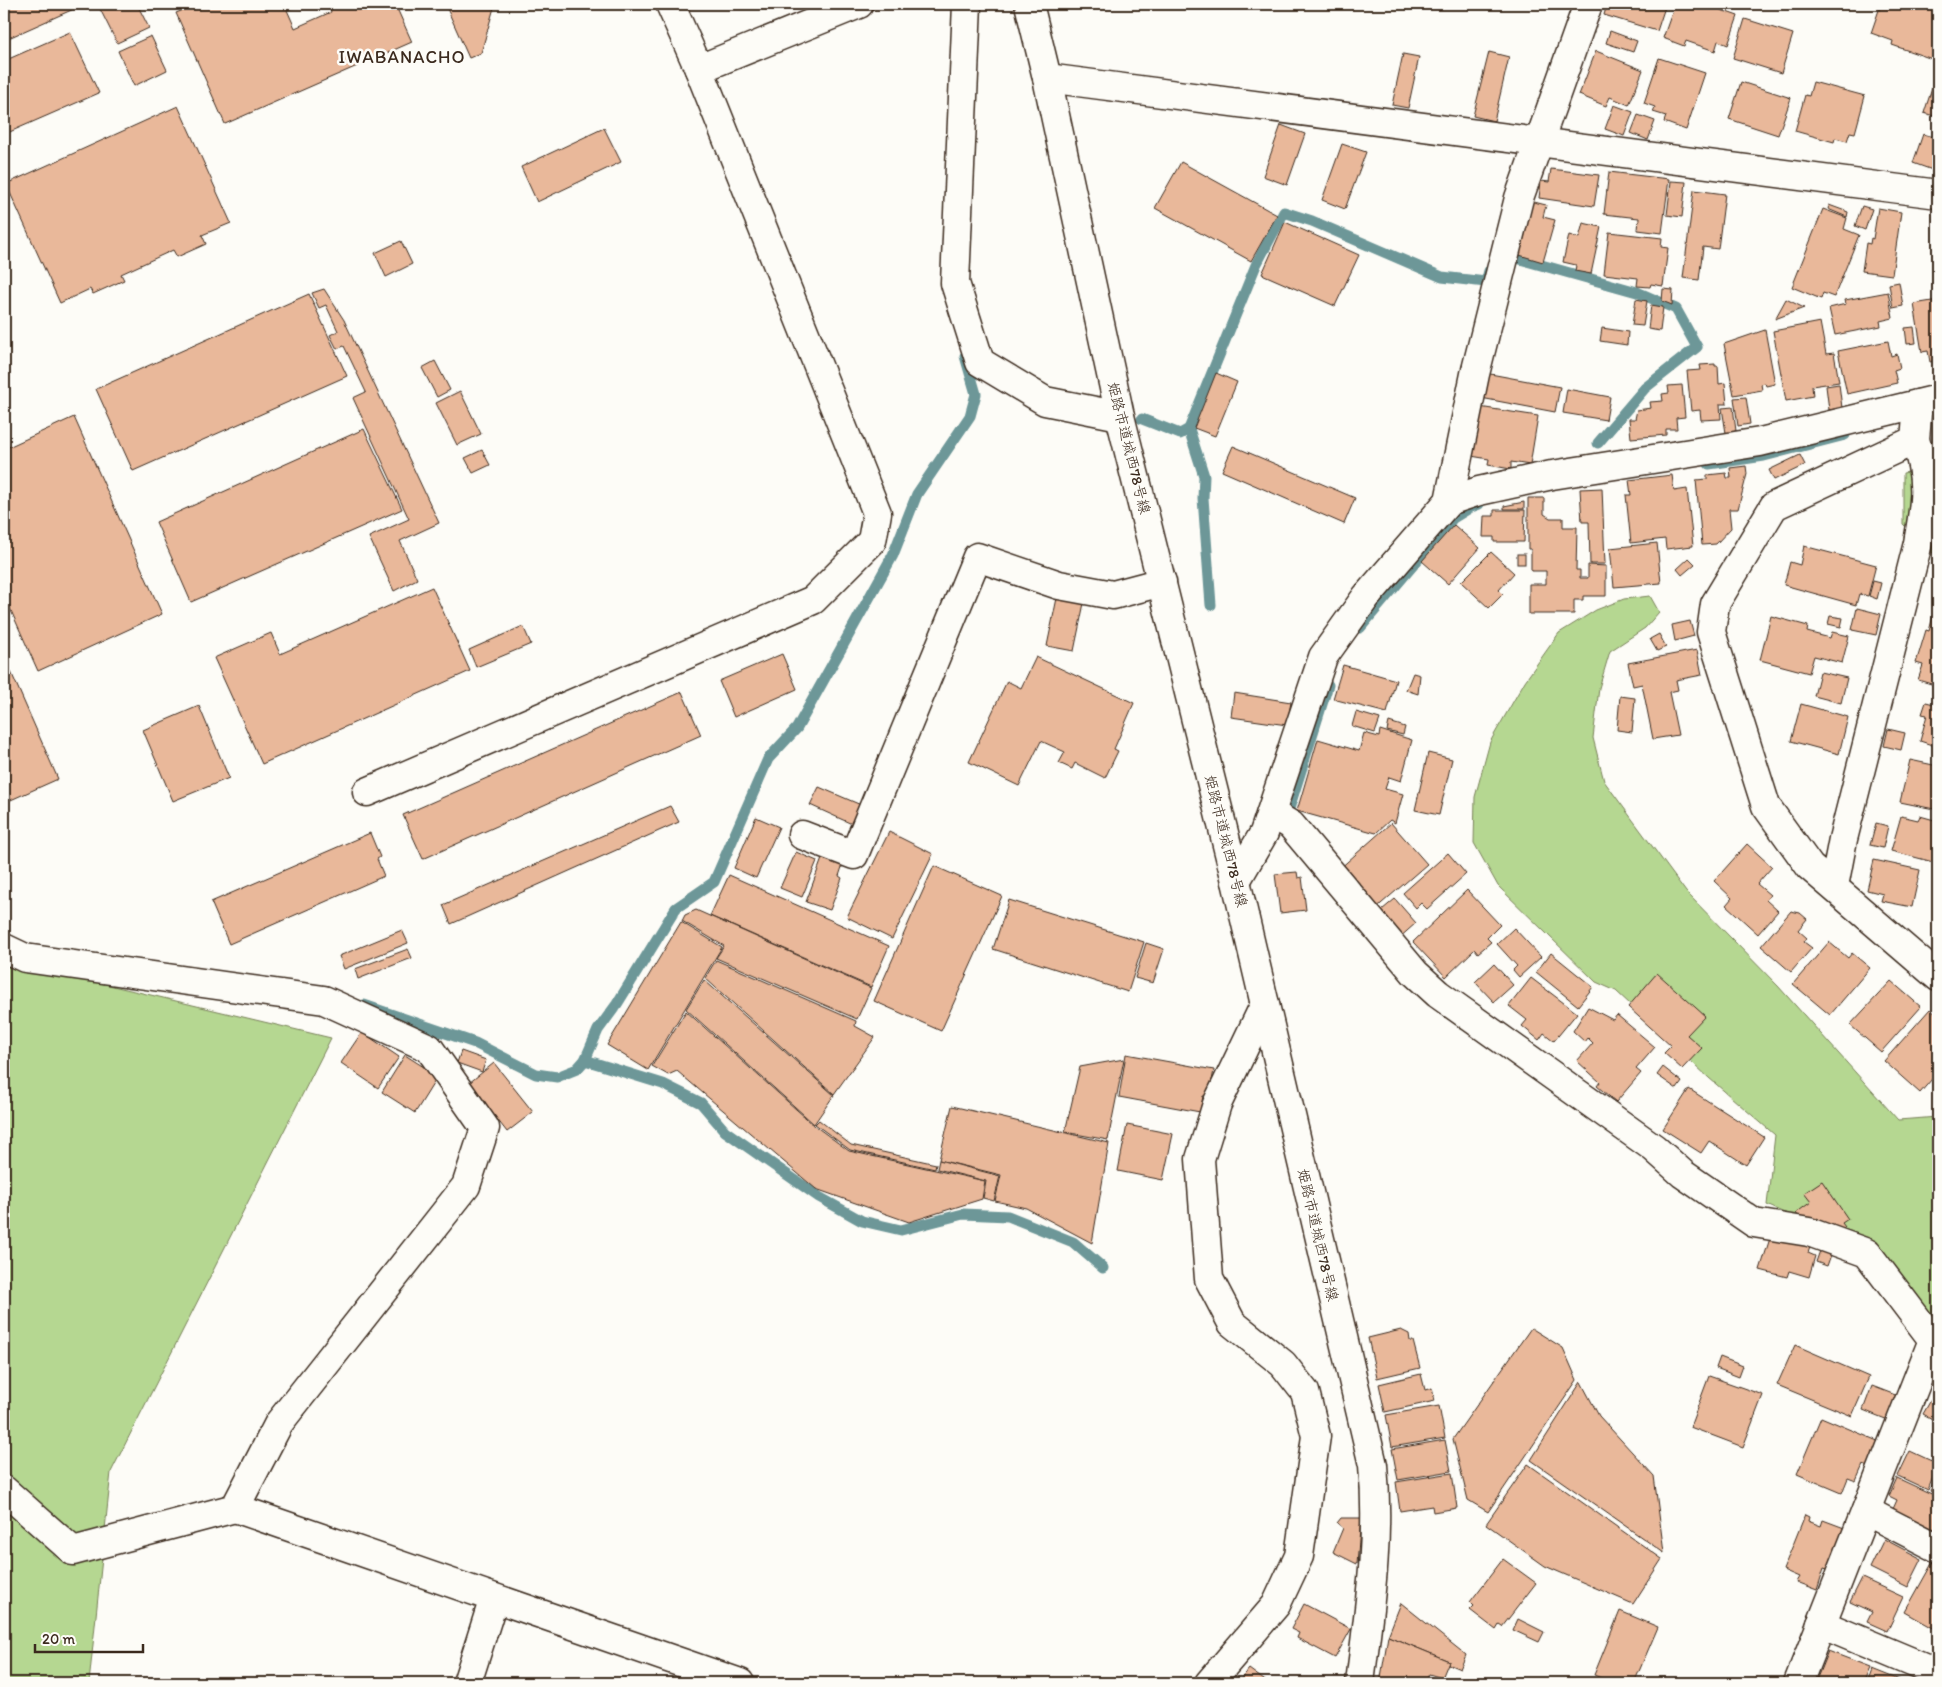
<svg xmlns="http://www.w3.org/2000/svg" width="1942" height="1687" font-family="Itim,'Klee One',sans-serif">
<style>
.green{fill:#b5d791;stroke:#788058}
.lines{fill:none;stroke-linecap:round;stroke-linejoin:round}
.stream{stroke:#6d9798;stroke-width:11}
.building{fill:#e9b89a;stroke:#3b2a1e}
.minor-casing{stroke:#3b2a1e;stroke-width:31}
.minor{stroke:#fdfcf7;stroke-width:28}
.labels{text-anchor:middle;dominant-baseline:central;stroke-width:5;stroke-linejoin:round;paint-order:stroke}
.street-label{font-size:15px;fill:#3b2a1e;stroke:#fdfcf7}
.quarter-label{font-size:18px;letter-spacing:1px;fill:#3b2a1e;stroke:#fdfcf7}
</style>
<rect width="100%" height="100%" fill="#fdfcf7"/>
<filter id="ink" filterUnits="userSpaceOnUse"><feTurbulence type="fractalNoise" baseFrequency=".02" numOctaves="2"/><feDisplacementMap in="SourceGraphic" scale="10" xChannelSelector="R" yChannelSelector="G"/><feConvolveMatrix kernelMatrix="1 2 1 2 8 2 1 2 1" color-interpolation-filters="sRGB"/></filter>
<g filter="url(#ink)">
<g class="green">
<path d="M1938,467v91l-35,-34v-51z"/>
<path d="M1650,596l9,16 -14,16 -35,23 -11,37 -6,50 11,43 82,111 92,94 120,134 40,-3v223l-62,-84 -109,-51 8,-70 -66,-57 -93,-87 -20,-9 -98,-96 -24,-43 1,-46 15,-55 35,-61 34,-48 37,-23 28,-11z"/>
<path d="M4,960l327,78 -220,434 -22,211h-85z"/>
</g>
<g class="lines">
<g class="stream">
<path d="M1513,257l124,35 39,17 21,38 -52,41 -47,55"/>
<path d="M1142,419l38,15 9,-5 67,-164 28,-53 28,9 130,56 44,5 3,-11"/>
<path d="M1189,429l15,47 -1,22 8,107"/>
<path d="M1709,464l55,-8 81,-21"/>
<path d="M1360,628l93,-110 18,-11 8,-3"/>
<path d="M1286,818l42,-133"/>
<path d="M364,1005l111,38 61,31 21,3 20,-8 8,-9 13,-30 19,-26 59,-96 38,-26 54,-123 29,-31 96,-173 24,-61 53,-78 6,-22 -11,-38"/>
<path d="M585,1060l78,24 38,19 24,28 94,66 43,24 39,9 62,-16 45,2 65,26 30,26"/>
</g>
</g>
<g class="building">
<path d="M4,4h81l-81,36z"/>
<path d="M111,4h26l12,24 -32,15 -17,-34z"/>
<path d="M198,4h103l-14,6 8,18 36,-16 -3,-8h67l17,38 -187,82 -49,-111z"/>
<path d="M445,4h50l-14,49 -12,5z"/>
<path d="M1607,4h59l-9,27 -53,-16z"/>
<path d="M1675,4h29l34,12 -10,29 -10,-4 -3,10 -29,-10 -2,5 -21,-8z"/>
<path d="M1881,4h57v57l-46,-16 1,-4 -22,-8z"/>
<path d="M1745,19l48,15 -12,39 -48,-15z"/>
<path d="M1610,31l27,10 -4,11 -27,-9z"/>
<path d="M70,32l29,61 -94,41 -1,-73z"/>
<path d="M151,36l16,34 -33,16 -16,-35z"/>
<path d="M1596,51l47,19 -14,35 -19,-8 -4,9 -27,-11z"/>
<path d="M1489,52l20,5 -15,64 -21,-5z"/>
<path d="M1403,54l16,3 -11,51 -16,-3z"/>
<path d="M1659,58l46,15 -19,57 -22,-8 2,-6 -13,-4 2,-5 -11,-4z"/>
<path d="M1937,73l1,42 -3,-2 -1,3 -10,-3z"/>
<path d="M1741,82l50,16 -13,37 -49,-16z"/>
<path d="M1813,82l52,14 -10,37 -5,-1 -3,9 -12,-3 -1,4 -39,-11 10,-36 4,1z"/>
<path d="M1614,105l19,7 -9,24 -19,-7z"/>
<path d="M178,106l53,117 -29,12 4,9 -29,13 -4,-7 -52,24 3,6 -31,14 -3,-5 -30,14 -54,-119z"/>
<path d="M1638,115l17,6 -7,19 -17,-7z"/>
<path d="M1281,125l24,9 -18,51 -24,-9z"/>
<path d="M1937,125l1,1v46l-25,-9 10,-29 11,3z"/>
<path d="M604,128l17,34 -84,40 -16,-35z"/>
<path d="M1342,144l24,8 -21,57 -23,-9z"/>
<path d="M1181,162l96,53 -26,46 -96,-53z"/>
<path d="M1551,169l48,6 -5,31 -55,-8 2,-17 8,1z"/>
<path d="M1609,172l60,7 -7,54 -24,-3 1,-12 -35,-4z"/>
<path d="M1671,181l15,1 -4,35 -15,-2z"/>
<path d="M1694,190l31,4 -7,55 -15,-2 -4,33 -16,-2z"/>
<path d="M1530,201l16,4 -3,12 12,3 -12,42 -27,-8z"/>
<path d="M1829,205l19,7 -1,5 -19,-8z"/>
<path d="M1862,206l10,3 -7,21 -10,-4z"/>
<path d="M1878,208l23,4 -9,63 -30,-4 4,-28 4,1 1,-6 2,1z"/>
<path d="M1823,209l24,9 -3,11 15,6 -25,62 -11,-4 -2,6 -29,-12z"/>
<path d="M1285,222l74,33 -24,51 -73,-32z"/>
<path d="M1583,223l18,4 -10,47 -16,-3 1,-6 -13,-3 6,-27 10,3z"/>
<path d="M1609,232l53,6 -1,9 7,1 -5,38 -12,-2 -1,3 -13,-1 1,-8 -34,-4z"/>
<path d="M401,241l11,23 -26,13 -11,-24z"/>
<path d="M1899,282l4,24 -10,2 -4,-24z"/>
<path d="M324,289l20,31 95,203 -39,18 17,38 -23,12 -25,-54 40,-18 -56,-121 13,-6 -22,-46 -7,3 -7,-14 8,-4 -12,-26 -7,3 -7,-15z"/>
<path d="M1663,289l10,1 -1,15 -10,-4z"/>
<path d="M1888,292l5,26 -13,3 1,5 -46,9 -6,-27 17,-4 -1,-4z"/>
<path d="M309,294l38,82 -214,95 -37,-82z"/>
<path d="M1636,299l11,2 -4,25 -11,-1z"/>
<path d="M1786,299l18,9 -29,11z"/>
<path d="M1938,300v60l-8,2 -2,-11 -6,1 -8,-48z"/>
<path d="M1651,305l12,2 -3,24 -12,-2z"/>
<path d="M1820,322l6,32 8,-1 5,29 -27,4 1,10 -27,5 -13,-70z"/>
<path d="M1914,327l2,16 -9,1 -2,-16z"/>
<path d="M1602,328l26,4 -1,13 -27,-4z"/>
<path d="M1765,330l10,54 -9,2 -1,-3 -4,1 1,6 -28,5 -10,-51z"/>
<path d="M1888,341l3,15 6,-2 3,14 -6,2 3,13 -50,11 -9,-43z"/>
<path d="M435,361l15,29 -13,7 -15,-29z"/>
<path d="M1715,364v2h3l1,18 6,-1 2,21h-7l1,15 -20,1 -1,-10 -9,1 -4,-40 14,-1 -1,-5z"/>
<path d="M1216,373l21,9 -22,54 -21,-8z"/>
<path d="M1485,373l75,14 -5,25 -74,-14z"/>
<path d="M1839,384l3,24 -13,2 -3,-24z"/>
<path d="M1682,385l3,32 -9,1 1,11h-11v6l-35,3 -2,-19h6l2,-9 14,-2 -1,-6 13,-1 -1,-7 7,-1 -1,-7z"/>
<path d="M1567,389l43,8 -4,23 -43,-7z"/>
<path d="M460,391l21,43 -24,11 -21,-42z"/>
<path d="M1746,397l4,27 -12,2 -4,-28z"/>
<path d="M1479,407l59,9 -8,49 -19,-3v7l-23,-4 1,-6 -18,-3z"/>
<path d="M1733,407l3,24 -10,2 -4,-25z"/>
<path d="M74,417l88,197 -124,57 -34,-76v-146z"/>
<path d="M364,429l38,80 -211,93 -35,-80z"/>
<path d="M1233,446l122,52 -11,26 -122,-53z"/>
<path d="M482,450l8,15 -17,8 -8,-15z"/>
<path d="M1800,455l5,10 -31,15 -5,-10z"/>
<path d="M1746,466l1,8 -9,35h-9l2,19 -15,16 -14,1 -6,-65 11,-1v-4l19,-2 1,5h4l-1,-10z"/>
<path d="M1672,475l2,16 13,-2 6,57 -27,3 -1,-10 -34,4 -5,-48h5l-2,-15z"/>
<path d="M1602,488l3,76h-15l-1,-42h-7l-2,-33z"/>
<path d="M1528,498h16v16l6,4h13v9h14l-1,43h4v8h8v-13l18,1v30h-23v4h-9v14h-45v-30h17v-13h-15v-22h-3z"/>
<path d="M1524,502v7h-20v-3z"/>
<path d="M1494,510h31l-1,32h-30v-5h-11l1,-21h10z"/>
<path d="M1454,525l26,23 -32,36 -26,-23z"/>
<path d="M1657,543l4,40 -47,4 -4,-39z"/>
<path d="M1804,546l72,19 -8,31 -9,-2 -3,11 -72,-20 6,-23 10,3z"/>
<path d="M1491,552l23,21 -15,17 4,4 -14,14 -28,-26z"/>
<rect x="1517" y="554" width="8" height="10"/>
<path d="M1689,558l6,6 -13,11 -5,-6z"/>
<path d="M1873,581l8,2 -4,16 -8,-3z"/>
<path d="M432,587l38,84 -208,93 -48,-106 57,-25 9,21z"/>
<path d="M1057,598l27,5 -10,48 -27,-5z"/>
<path d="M1938,598v88l-20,-6 5,-15 -7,-2 10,-33 3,1z"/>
<path d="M1857,608l24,6 -5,21 -24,-5z"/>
<path d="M1771,616l37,10 -1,6 23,6 2,-6 17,4 -7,27 -28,-7 -5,17 -49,-13z"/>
<path d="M1830,616l13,2 -2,9 -13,-3z"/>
<path d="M1690,621l4,15 -19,5 -3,-16z"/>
<path d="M523,626l8,18 -55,23 -7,-17z"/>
<path d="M1659,634l7,13 -9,4 -7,-12z"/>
<path d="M1697,650l5,25 -26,5 2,10 -9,2 9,43 -25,4 -11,-55 -9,2 -5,-23z"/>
<path d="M782,654l15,35 -63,28 -15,-36z"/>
<path d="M4,656l54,123 -54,24z"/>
<path d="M1036,657l98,46 -20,46 4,2 -13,27 -30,-15 -3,6 -13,-6 6,-11 -24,-11 -22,45 -50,-24 38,-81 14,7z"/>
<path d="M1343,665l53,15 -9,33 -54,-14z"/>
<path d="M1820,672l27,6 -6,25 -27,-7z"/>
<path d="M1413,673l7,2 -2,19 -12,-4z"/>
<path d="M682,692l19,43 -278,124 -20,-44z"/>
<path d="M1234,693l57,9 -4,23 -56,-8z"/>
<path d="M1620,696l15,2 -3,34 -15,-2z"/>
<path d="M1926,702l12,3v42l-18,-6 7,-26 -5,-1z"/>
<path d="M1801,704l47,13 -9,37 -48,-13z"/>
<path d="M199,706l30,72 -56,23 -30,-71z"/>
<path d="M1356,712l24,7 -5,14 -23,-7z"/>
<path d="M1389,722l16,5 -2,8 -16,-4z"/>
<path d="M1888,729l17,4 -4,17 -17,-4z"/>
<path d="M1380,730l32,10 -11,41 -12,-4 -4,12 18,5 -8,29 -5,-3 -14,13 -79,-22 21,-72 41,12 5,-18 15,4z"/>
<path d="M1428,753l24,6 -13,56 -24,-5z"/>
<path d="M1910,760l28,6v36l-3,-1 -1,8 -34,-7z"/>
<path d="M819,787l42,18 -9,19 -42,-19z"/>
<path d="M670,806l9,16 -228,102 -8,-19z"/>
<path d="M1901,816l17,4 2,-4 18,5 -1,42 -46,-12z"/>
<path d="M756,817l23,10 -23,51 -22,-10z"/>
<path d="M1391,823l36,41 -53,46 -36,-40z"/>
<path d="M1876,823l12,3 -5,22 -13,-3z"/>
<path d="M889,832l44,22 -41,85 -45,-22z"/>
<path d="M370,833l10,24 -3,2 7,17 -155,68 -18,-42z"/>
<path d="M1747,844l25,23 -15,17 13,11 -4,5 12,11 -20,23 -32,-29 6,-7 -18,-17z"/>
<path d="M796,852l21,9 -15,36 -22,-9z"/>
<path d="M1448,853l18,21 -39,35 -6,-6 -5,5 -13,-15z"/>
<path d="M823,856l20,8 -4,12 3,2 -12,32 -24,-8z"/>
<path d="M1874,860l46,10 -8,37 -31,-6 2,-7 -16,-4z"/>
<path d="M934,866l68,30 -61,135 -67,-30z"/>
<path d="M1297,872l1,6 4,-1 4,33 -26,3 -5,-39z"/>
<path d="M729,875l160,71 -18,41 -161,-71z"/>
<path d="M1467,890l33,35 -13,13 4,4 -13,11 -3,-4 -29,28 -33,-35z"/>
<path d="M1395,899l21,24 -18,16 -22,-24z"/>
<path d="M1009,900l135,42 -16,50 -135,-43z"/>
<path d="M696,910l175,78 -14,31 -141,-61 8,-12 -42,-25 3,-6z"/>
<path d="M1791,911l9,2 7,6 -9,11 9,8 -3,4 8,6 -21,24 -30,-26z"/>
<path d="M681,922l41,25 -74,123 -41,-25z"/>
<path d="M1514,928l27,29 -22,20 -6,-7 4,-4 -20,-22z"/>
<path d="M402,930l6,13 -64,26 -5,-13z"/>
<path d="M1829,942l19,16 4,-5 18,15 -40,47 -37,-31z"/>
<path d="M1146,943l18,6 -11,34 -18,-5z"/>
<path d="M408,949l4,9 -54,21 -3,-10z"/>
<path d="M1551,953l42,34 -15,19 -42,-34z"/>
<path d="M716,960l140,61 -1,5 20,11 -41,57 -129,-116z"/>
<path d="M1494,964l19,21 -19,17 -19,-20z"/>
<path d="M1657,973l48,43 -18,19 15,13 -20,21 -18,-16 7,-7 -43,-39z"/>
<path d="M1531,978l46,35 -23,28 -10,-8 -5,7 -17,-14 5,-6 -18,-14z"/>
<path d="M704,980l130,115 -20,29 -128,-115z"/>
<path d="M1891,981l30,26 -40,45 -31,-27z"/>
<path d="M1588,1007l25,13 4,-5 38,32 -19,22 5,4 -25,29 -19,-16 3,-4 -23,-21 16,-18 -5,-5 -3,4 -12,-11z"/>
<path d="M1930,1009l8,7v56l-18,21 -36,-32z"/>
<path d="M686,1011l129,115 34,25 136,30 -3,18 -73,23 -93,-33 -139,-118 -9,4 -16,-9z"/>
<path d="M362,1032l37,25 -21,31 -37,-25z"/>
<path d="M461,1051l25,9 -4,12 -25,-9z"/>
<path d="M1126,1054l88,16 -5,27 -6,-1 -3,16 -81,-15z"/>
<path d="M405,1055l33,21 -23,37 -33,-21z"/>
<path d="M1124,1059l-16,81 -43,-8 15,-65z"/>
<path d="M494,1063l39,49 -26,20 -38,-49z"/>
<path d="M1663,1067l19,15 -5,7 -20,-14z"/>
<path d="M1689,1089l75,48 -18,28 -37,-24 -8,12 -38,-24z"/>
<path d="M952,1106l157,37 -17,100 -66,-35 -31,-7 6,-26 -62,-15z"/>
<path d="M819,1120l32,25 85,19 -1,5 -85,-19 -35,-26z"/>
<path d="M1127,1125l46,9 -10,46 -45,-9z"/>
<path d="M939,1160l61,16 -6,25 -11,-3 3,-17 -49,-12z"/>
<path d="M1822,1181l26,38 -6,4 3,4 -9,6 -12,-6 -6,-9 -13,8 -9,-13 15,-11 -7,-9z"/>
<path d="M1771,1235l39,12 -2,6 7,3 -6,21 -20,-6 -2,6 -27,-7z"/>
<path d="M1822,1245l11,4 -6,17 -11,-4z"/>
<path d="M1531,1328l32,20 14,32 -89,132 -20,-12 -15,-61z"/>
<path d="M1401,1330l8,4 1,7h3l7,27 -43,10 -9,-40z"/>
<path d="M1795,1345l74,32 -17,39 -75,-31z"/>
<path d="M1720,1357l23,9 -4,11 -23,-9z"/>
<path d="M1421,1374l4,16 7,-2 3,13 -50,11 -6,-28z"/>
<path d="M1709,1376l54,19 -20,52 -53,-20z"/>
<path d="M1581,1382l18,34 55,60 10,77 -133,-93z"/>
<path d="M1872,1386l26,10 -10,24 -25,-10z"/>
<path d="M1931,1400l7,4v18l-15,-8z"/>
<path d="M1439,1406l6,32 -53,9 -6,-32z"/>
<path d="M1821,1417l59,25 -11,25 -6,-2 -7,16 -8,-3 -6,15 -45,-19z"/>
<path d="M1445,1440l6,31 -53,9 -6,-31z"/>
<path d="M1910,1451l28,13 -10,26 -30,-14z"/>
<path d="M1528,1464l134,95 -29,45 -88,-38 -59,-42z"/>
<path d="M1452,1473l5,35 -24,4 -1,-6 -32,5 -4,-29z"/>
<path d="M1938,1474v21l-8,-4z"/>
<path d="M1897,1478l41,19v34l-45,-22 4,-9 -8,-4z"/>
<path d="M1805,1515l4,2 -1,4 13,5 2,-6 24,9 -5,12 -3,-1 -12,29 -3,-1 -7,22 -21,-8 3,-5 -16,-7z"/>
<path d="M1341,1518h20l-4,46 -24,-12 10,-24 -6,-5z"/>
<path d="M1884,1539l38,20 -14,28 -38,-19z"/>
<path d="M1935,1558l3,2v63l-3,6 -30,-17z"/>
<path d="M1503,1559l33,24 -34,44 -3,-2 -3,5 -26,-20 4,-4 -4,-4z"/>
<path d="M1862,1578l41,19 -16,34 -20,-9 5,-10 -22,-10z"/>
<path d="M1401,1603l65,52 -6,14 -12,-5 1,-3 -61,-25z"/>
<path d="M1304,1604l47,25 -16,29 -38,-20 2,-5 -8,-4z"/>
<path d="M1620,1611l38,16 -24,56h-21l-19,-8z"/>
<path d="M1518,1619l26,13 -5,10 -26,-12z"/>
<path d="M1388,1636l61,25 -7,17 -13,-4 -4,9h-45z"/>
<path d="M1828,1651l42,16 -7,16h-48z"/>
<path d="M1249,1669l19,14h-30z"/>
<path d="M1872,1669l35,14h-40z"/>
</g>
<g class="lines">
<g class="minor-casing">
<g id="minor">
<path d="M967,4l-12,279 25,79 65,39 75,15"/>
<path d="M1029,4l18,74 73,338 116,465 137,584c7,75 -4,144 -13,218"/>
<path d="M699,69l160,-65"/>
<path d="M1047,78l891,116"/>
<path d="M1918,404l-3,36 -141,66 -59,98 -4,28 55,174 44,61 128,110"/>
<path d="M1449,501l30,-10 73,-16 208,-33 178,-43"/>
<path d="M367,792l446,-192 59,-59 5,-28 -178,-444 -29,-65"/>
<path d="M1271,813l20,12 124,148 23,21 216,154 29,26 71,49 55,9 58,21 66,87 -135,343"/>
<path d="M802,835l52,20 123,-298 82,28 54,10 49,-13"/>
<path d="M1236,881l28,-48 59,-176 43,-60 83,-96 26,-127 44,-176 69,-194"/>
<path d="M1834,886l9,-47 75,-296c7,-39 11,-64 -3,-103"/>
<path d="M4,948l21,10 299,42 105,48 56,80 -19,58 -187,237 -44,85 505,175"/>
<path d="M4,1490l69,61 162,-43"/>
<path d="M1866,1511l72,37"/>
<path d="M1821,1624l117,49"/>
<path d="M467,1683l27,-85"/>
<path d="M1209,1683l67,-78 23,-49 17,-120 -11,-44 -22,-28 -51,-41 -23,-44 -9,-120 17,-55 48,-100"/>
</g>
</g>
<use href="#minor" class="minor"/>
</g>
</g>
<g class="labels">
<g class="street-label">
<text transform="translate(1129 448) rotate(76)">姫路市道城西78号線</text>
<text transform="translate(1226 841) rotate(76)">姫路市道城西78号線</text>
<text transform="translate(1318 1235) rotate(77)">姫路市道城西78号線</text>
</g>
<g class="quarter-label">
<text x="402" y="57">IWABANACHO</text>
</g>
</g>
<rect width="1942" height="1687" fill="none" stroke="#fdfcf7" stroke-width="20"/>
<rect x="10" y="10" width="1922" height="1667" fill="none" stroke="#3b2a1e" stroke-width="2" filter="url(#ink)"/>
<path d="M35 1644v8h108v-8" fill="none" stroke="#3b2a1e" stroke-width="2.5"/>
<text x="42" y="1644" font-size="15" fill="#3b2a1e" stroke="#fdfcf7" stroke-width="4" paint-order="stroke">20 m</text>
</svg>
